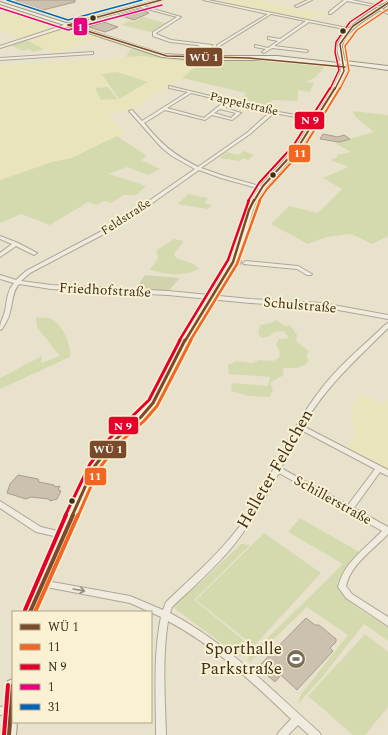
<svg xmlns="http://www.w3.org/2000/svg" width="388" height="735" font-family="Spectral,serif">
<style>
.farmland{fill:#e9e4bc;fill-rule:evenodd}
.green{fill:#d5d9ae}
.cemetery{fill:#d0d3ae}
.building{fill:#ccc0ae;stroke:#a99d8c}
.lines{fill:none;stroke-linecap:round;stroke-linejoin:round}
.street-tunnel{stroke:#c6beaa;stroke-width:5;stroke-dasharray:5 2.5;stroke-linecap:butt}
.secondary-tunnel{stroke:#c6beaa;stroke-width:5;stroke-dasharray:5 2.5;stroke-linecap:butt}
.street-casing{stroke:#ada696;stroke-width:2}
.secondary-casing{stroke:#9d9686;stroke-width:2}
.street{fill:#efebdf;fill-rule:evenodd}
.secondary{fill:#efebdf;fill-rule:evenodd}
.bus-1-far4-casing{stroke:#f9f1d2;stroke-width:3}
.bus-1-far3-casing{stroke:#f9f1d2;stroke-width:4}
.bus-1-far2-casing{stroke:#f9f1d2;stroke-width:5}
.bus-1-far1-casing{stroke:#f9f1d2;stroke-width:6}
.bus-1-casing{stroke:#f9f1d2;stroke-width:7}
.bus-2-far4-casing{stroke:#f9f1d2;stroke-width:3}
.bus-2-far3-casing{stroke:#f9f1d2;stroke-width:4}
.bus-2-far2-casing{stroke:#f9f1d2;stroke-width:5}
.bus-2-far1-casing{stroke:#f9f1d2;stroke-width:6}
.bus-2-casing{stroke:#f9f1d2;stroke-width:7}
.bus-3-far4-casing{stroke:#f9f1d2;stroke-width:3}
.bus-3-far3-casing{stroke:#f9f1d2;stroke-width:4}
.bus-3-far2-casing{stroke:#f9f1d2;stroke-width:5}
.bus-3-far1-casing{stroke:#f9f1d2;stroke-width:6}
.bus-3-casing{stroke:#f9f1d2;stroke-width:7}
.bus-4-casing{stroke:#f9f1d2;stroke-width:3}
.bus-5-casing{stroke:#f9f1d2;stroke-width:3}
.bus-1-far4{stroke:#7a4b2a;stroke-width:1.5}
.bus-1-far3{stroke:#7a4b2a;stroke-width:2}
.bus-1-far2{stroke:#7a4b2a;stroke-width:2.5}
.bus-1-far1{stroke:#7a4b2a;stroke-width:3}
.bus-1{stroke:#7a4b2a;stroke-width:4}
.bus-2-far4{stroke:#f26522;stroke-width:1.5}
.bus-2-far3{stroke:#f26522;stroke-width:2}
.bus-2-far2{stroke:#f26522;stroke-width:2.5}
.bus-2-far1{stroke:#f26522;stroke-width:3}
.bus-2{stroke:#f26522;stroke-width:4}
.bus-3-far4{stroke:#e4002b;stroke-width:1.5}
.bus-3-far3{stroke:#e4002b;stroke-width:2}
.bus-3-far2{stroke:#e4002b;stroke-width:2.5}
.bus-3-far1{stroke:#e4002b;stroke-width:3}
.bus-3{stroke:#e4002b;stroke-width:4}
.bus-4{stroke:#e5007d;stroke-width:1.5}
.bus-5{stroke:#0065bd;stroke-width:1.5}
.oneway{stroke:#968d7e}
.bus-dot{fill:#3d2f1d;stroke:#f9f1d2;stroke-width:1.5}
.labels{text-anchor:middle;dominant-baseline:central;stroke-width:4;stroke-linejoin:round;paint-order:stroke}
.far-street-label{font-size:12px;fill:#3d2f1d;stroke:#f9f1d2}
.street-label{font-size:14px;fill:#3d2f1d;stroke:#f9f1d2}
.near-street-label{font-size:17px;fill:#3d2f1d;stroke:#f9f1d2}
.near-poi-label{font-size:17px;fill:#3d2f1d;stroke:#f9f1d2;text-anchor:end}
.line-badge{stroke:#f9f1d2;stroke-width:1.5}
.badge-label{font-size:11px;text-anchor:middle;font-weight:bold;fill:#fff}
</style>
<rect width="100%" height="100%" fill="#e8e2cd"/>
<g class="farmland">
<path d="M226,0h35l33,7 -3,2 14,2 3,-1 19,3 -3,2 17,4 -24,-4 -9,5 -87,-17z"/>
<path d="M16,10l48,15 37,12 -46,17 -29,-14 -26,-9v-17z"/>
<path d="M145,56l48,6 2,5 -13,11 -50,31 -24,6 17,17 -53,26 -20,4 -52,18v-115zM102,74l45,8 -28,17 -18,1 -5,-12 14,-2z"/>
<path d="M361,393l22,12 5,-6v71l-43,-23 9,-7 -2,-35z"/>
</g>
<g class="green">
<path d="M143,17l23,6 -16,9 -29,-7 8,-4 5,1z"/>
<path d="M101,37l65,20 125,4 44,6h-11l-8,10 -10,5 8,1 -4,9 -12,-2v11l-25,-1 -8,8 -27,-6 8,-9 -64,-15 13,-11 -2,-5 -51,-6 -16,1 5,-8 -1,-1 -31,-10z"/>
<path d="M26,40l18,9 -11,3 -4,-3 -6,2 -13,-6z"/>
<path d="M117,72l31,10 -29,17 -17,-25z"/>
<path d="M108,87l9,12 -16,1 -6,-12z"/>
<path d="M352,111l36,4v121l-16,8 -21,-10 -25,3 -18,7 -37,-20 18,-18 29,7 24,-24 -19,-11 25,-11 -17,-7 7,-3 -1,-2 14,-3 -16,-9 39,-11 -18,-15z"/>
<path d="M117,136l30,20 -6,4 19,9 -11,6 -22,-8 -18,7 37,12 -10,9h-12l-13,8 -7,-2 -7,4 -9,-3 -38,23 -29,-11 -21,9v-43l52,-18 20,-4z"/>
<path d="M244,151l10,4 -6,5 -5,-2 -3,3 -21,-3 8,-6 11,3z"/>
<path d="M188,194l20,4 -4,5 8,2 -4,4 -30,-5z"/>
<path d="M174,239l10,2 -10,13 2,4 18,6 5,5c-18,8 -30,6 -49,1l8,-12 -1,-8z"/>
<path d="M36,317c4,1 10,0 13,1 13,5 23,27 21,39l-70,32v-11l42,-22 -1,7 19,-7 -23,-29z"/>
<path d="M276,320l9,6 5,-1 7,10 -1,6 13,10 -3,5 3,4 -4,5 -8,3h-14l1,7 -14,8 3,7 -4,7 -20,-1 -18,-5 1,-8 36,3 2,-9 -41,-3 -1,-9 8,-4 16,2 7,-3 14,1 6,-3 1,-6 -4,-8 3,-5 10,-1 -5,-7 -10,1 -4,4 -8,2 -4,-4 2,-9 11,-2z"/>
<path d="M300,518l61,35 -24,30c8,21 33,32 51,44v14l-24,-17 -41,52 -25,28 3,-10 47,-59 -41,-28 -58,56 -1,-6 95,-93 -55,-32z"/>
<path d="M264,533l57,40 -67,73 -58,-46z"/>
<path d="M241,544l9,1 -56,55 58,47 -12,10 -66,-49 6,-9 21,-17z"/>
<path d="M365,634l23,18v55l-23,28h-12l-45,-39z"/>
</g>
<path class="cemetery" d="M145,275l35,3 -12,13 -32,-3z"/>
<g class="building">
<path d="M20,0h55v2l-36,9 -27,-9z"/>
<path d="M140,9l9,4 -15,7 -15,-5z"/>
<path d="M104,22l14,5 -13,5 -16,-5z"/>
<path d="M323,134l15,3 6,-2 6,4 -11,3 -19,-3z"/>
<path d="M18,475l20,4 1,3 15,3 1,2 5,-1 -2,4 3,1 -4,8 -7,2 -1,-2 -18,-2 -5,2 -19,-6 3,-9z"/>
<path d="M306,618l9,7h4l17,14v3l-6,6 3,3 -36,39 -16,-15 -6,7 -17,-15z"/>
</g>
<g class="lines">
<path class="street-tunnel" d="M237,262l9,1"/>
<path class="secondary-tunnel" d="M337,64l15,1"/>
<g class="street-casing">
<g id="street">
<path d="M158,0h4l-19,6 38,11 -25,16v1l15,6 41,5v4h-8l-6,-4 -28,-3 -17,-6v-4l24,-15 -37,-10 -71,19 -69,22v-2l67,-22z"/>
<path d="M203,0h5l144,29 -2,1 -41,-8 -35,24 32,4 2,1 -1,1 -35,-4 -8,5 -2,-1 4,-3 -11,-2v-2l13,3 10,-7 -10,-2v-2l12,2 26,-18 -35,-7 -53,33h-1v-2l51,-31z"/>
<path d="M308,0h4l-15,7 -2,-1z"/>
<path d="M344,0h8l27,6 -1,1 -31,-6 -16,13h-2v-2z"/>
<path d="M380,8l8,4v2l-9,-4z"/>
<path d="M93,52v2h-1l-92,6v-2z"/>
<path d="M169,86l104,25 45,8 2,1 -2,1 -44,-8 -24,21 -49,34 23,8 39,11v2h-2l-40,-11 -22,-8 -78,55 -91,48 -9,8 30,4 117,6 82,8 72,4 66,12v4l-66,-12 -72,-4 -82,-8 -117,-6 -32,-5c-7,8 -6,18 -9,28 -1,6 -5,12 -8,17l-2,1c0,-9 3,-11 5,-19 2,-10 2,-20 9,-28l-14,-4v-4l16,5 10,-9 91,-48 78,-54 -23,-13 -10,-8 -33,-37 3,-1 10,11 46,-29 -19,-4zM191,93l34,8 -21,17 -37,-10zM229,102l41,10 -22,20 -50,35c-25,-13 -36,-22 -54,-44l21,-13 40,10 7,-5 20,5 9,-7 -19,-6zM220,109l16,4 -5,5 -17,-5z"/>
<path d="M0,236l18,7 19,10 -3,2 -18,-9 -16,11v-4l12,-9 -12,-5z"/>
<path d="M246,261l52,5 14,8 -1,1h-4l-10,-6 -53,-5 -1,-1z"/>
<path d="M388,323v5c-31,31 -63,59 -85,98l85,44v6l-8,-4 -26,36 34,19v7c-15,16 -37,30 -42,52l6,8 36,23v9l-42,-28 -8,-11c6,-25 27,-38 44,-56l-103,-58c-14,25 -28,50 -46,73 -18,22 -40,41 -61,61l-2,6c57,30 101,77 149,119l2,3h-12l-11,-10 -10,10h-11l2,-3 12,-13c-38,-36 -76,-73 -123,-98 -6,37 -3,76 -2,114h-10c0,-39 -3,-80 5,-118l-31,-14 -89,-17 -3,-1 -1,-2 1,-2 3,-1 89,16 33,14 3,-8c28,-27 59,-53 81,-86 26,-40 42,-85 71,-123 19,-26 45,-47 68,-69zM301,430l74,39 -27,36 -67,-37z"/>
<path d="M0,501l41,26 25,6 1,2 -1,2 -3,1 -27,-6 -36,-24z"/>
<path d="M11,705h2v8l-13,2v-8z"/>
</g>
</g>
<g class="secondary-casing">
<g id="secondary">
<path d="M0,2l163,52 36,2h78l61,7 2,-3c-1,-4 -4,-10 -2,-15 3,-15 36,-37 50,-43v3c-12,8 -44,25 -46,41 0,5 2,10 3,15l43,5v4l-42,-6 1,7 -10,20 -37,58 -34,38 -9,13 -4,10 -16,52 -9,17 -42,66 -30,60 -12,14 -26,25 -20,25 -12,24 -50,119h-12l52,-119 14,-29 20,-26 28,-23 11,-14 29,-56 42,-66 9,-17 16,-52 6,-10 10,-15 34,-37 36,-57 10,-20v-6l-2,-2 -2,3 -60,-6h-78l-37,-3 -162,-53z"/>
<path d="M13,679v43h4l-1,13h-14l5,-50 1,-4z"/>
</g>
</g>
<use href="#street" class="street"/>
<use href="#secondary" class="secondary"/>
<g class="bus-1-far4-casing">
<g id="bus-1-far4">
<path d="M68,25l99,31 82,2 96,9"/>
<path d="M68,25l93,-25"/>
<path d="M335,89l9,-18 -4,-27 13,-18 35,-23"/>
</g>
</g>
<g class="bus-1-far3-casing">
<path id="bus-1-far3" d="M254,201l9,-15 34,-37 38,-61"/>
</g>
<g class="bus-1-far2-casing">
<path id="bus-1-far2" d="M185,341l48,-79 16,-52 5,-10"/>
</g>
<g class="bus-1-far1-casing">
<path id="bus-1-far1" d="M72,516l22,-49 20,-26 27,-24 12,-14 32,-63"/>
</g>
<g class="bus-1-casing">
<g id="bus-1">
<path d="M30,612l43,-97"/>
<path d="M9,735l4,-50"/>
</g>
</g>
<g class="bus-2-far4-casing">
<path id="bus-2-far4" d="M340,89l9,-18 -4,-25 12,-16 31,-21"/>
</g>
<g class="bus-2-far3-casing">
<path id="bus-2-far3" d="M259,201l8,-12 34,-37 39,-64"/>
</g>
<g class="bus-2-far2-casing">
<path id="bus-2-far2" d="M190,341l47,-77 23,-64"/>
</g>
<g class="bus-2-far1-casing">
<path id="bus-2-far1" d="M78,516l20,-46 20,-26 26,-23 13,-15 34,-66"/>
</g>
<g class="bus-2-casing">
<path id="bus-2" d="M35,612l43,-97"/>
</g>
<g class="bus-3-far4-casing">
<path id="bus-3-far4" d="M330,89l9,-19 -4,-18 1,-10 14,-20 33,-22"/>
</g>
<g class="bus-3-far3-casing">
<path id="bus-3-far3" d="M248,201l11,-18 34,-37 37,-58"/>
</g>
<g class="bus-3-far2-casing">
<path id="bus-3-far2" d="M179,341l49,-81 21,-60"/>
</g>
<g class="bus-3-far1-casing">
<path id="bus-3-far1" d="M65,516l25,-52 20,-26 39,-38 31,-60"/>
</g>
<g class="bus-3-casing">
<g id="bus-3">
<path d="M25,610l41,-95"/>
<path d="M4,735l4,-50"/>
</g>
</g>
<g class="bus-4-casing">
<path id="bus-4" d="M0,8l68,22 94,-25"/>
</g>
<g class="bus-5-casing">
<path id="bus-5" d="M7,0l61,20 74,-20"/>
</g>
<use href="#bus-1-far4" class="bus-1-far4"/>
<use href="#bus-1-far3" class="bus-1-far3"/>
<use href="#bus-1-far2" class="bus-1-far2"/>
<use href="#bus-1-far1" class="bus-1-far1"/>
<use href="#bus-1" class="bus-1"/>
<use href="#bus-2-far4" class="bus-2-far4"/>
<use href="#bus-2-far3" class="bus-2-far3"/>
<use href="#bus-2-far2" class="bus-2-far2"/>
<use href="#bus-2-far1" class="bus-2-far1"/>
<use href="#bus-2" class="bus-2"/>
<use href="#bus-3-far4" class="bus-3-far4"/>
<use href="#bus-3-far3" class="bus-3-far3"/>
<use href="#bus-3-far2" class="bus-3-far2"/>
<use href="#bus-3-far1" class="bus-3-far1"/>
<use href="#bus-3" class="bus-3"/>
<use href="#bus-4" class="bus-4"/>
<use href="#bus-5" class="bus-5"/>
</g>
<defs><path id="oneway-shaft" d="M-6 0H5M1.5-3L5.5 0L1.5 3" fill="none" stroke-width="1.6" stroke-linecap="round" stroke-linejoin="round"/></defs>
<use class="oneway" href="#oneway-shaft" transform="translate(79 590) rotate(10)"/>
<defs>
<g id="stadium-disc" transform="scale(1)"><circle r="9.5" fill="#796e5b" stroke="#f9f1d2"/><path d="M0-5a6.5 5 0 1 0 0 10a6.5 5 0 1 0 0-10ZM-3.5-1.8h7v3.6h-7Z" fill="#fff"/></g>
</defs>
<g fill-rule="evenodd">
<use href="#stadium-disc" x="296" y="659"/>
</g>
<g class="bus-dot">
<circle cx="93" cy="18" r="3.5"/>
<circle cx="343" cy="31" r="3.5"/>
<circle cx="273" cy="175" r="3.5"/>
<circle cx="72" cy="501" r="3.5"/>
</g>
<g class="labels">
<g class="far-street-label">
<text transform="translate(244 104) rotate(13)">Pappelstraße</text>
<text transform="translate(126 217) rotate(-33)">Feldstraße</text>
</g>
<g class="street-label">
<text transform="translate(105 290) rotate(3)">Friedhofstraße</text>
<text transform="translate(300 305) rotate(5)">Schulstraße</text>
<text transform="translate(333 500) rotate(29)">Schillerstraße</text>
</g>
<g class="near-street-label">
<text transform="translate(275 469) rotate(-60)">Helleter Feldchen</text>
</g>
<g class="near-poi-label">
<text x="282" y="649">Sporthalle<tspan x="282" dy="20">Parkstraße</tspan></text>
</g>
</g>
<g class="line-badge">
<rect x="73" y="17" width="15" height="19" rx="4" fill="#e5007d"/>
<rect x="185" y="47" width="38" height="20" rx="4" fill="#7a4b2a"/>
<rect x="294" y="111" width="31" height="19" rx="4" fill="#e4002b"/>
<rect x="288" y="144" width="23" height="19" rx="4" fill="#f26522"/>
<rect x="108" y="416" width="31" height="19" rx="4" fill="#e4002b"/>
<rect x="89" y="440" width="38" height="19" rx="4" fill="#7a4b2a"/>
<rect x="84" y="467" width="23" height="19" rx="4" fill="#f26522"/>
</g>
<g class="badge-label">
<text x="80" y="31">1</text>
<text x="204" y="61">WÜ 1</text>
<text x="310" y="124">N 9</text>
<text x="300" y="157">11</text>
<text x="123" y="430">N 9</text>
<text x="108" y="453">WÜ 1</text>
<text x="95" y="480">11</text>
</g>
<rect x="12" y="611" width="140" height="112" fill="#f9f1d2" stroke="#aea38a"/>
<rect x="20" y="624" width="20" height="6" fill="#7a4b2a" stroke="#aea38a"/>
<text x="48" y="631" font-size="12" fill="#3d2f1d">WÜ 1</text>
<rect x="20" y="644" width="20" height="6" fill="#f26522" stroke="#aea38a"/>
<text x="48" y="651" font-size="12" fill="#3d2f1d">11</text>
<rect x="20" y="664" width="20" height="6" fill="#e4002b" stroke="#aea38a"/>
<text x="48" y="671" font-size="12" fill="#3d2f1d">N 9</text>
<rect x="20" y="684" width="20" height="6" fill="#e5007d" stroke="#aea38a"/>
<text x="48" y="691" font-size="12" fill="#3d2f1d">1</text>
<rect x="20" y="704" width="20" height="6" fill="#0065bd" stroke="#aea38a"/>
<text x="48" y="711" font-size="12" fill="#3d2f1d">31</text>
</svg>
